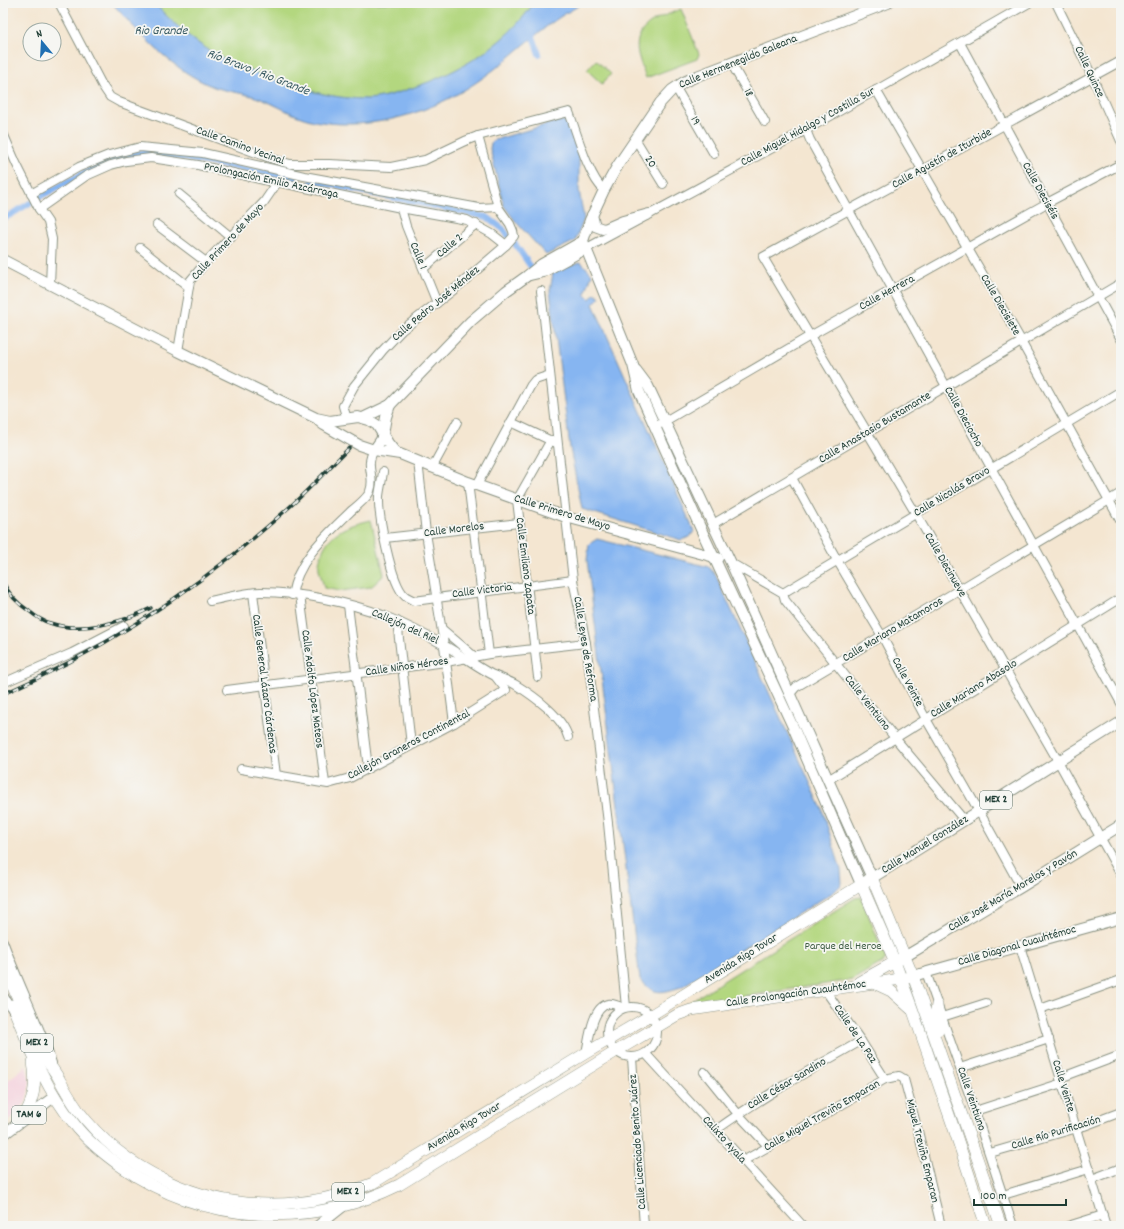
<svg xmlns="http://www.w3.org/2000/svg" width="1124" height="1229" font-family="Dekko,sans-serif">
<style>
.built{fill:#f5cfdc}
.green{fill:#b3d77f;stroke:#698a5a}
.water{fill:#86b5f1;stroke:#527992}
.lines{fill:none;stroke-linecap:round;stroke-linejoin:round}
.canal{stroke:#86b5f1;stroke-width:6}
.minor-casing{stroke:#8a9282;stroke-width:10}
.major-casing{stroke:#8a9282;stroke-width:12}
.highway-casing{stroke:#8a9282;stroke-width:12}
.minor{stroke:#fff;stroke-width:8}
.major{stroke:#fff;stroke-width:10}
.highway{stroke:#fff;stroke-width:11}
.rail-casing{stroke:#1f3d34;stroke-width:3.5}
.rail{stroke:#f6f6f2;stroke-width:2;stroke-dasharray:6;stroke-linecap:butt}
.labels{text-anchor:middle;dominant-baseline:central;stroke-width:3.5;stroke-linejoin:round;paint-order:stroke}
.shield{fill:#f6f6f2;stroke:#60746d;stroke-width:1}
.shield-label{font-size:11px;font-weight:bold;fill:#1f3d34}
.street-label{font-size:12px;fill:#1f3d34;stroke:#f6f6f2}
.park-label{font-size:12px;fill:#3d5c43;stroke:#f6f6f2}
.water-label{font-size:13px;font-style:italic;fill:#395b63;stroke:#f6f6f2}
</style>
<rect width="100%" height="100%" fill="#f6f6f2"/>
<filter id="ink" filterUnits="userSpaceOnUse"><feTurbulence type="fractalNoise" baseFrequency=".025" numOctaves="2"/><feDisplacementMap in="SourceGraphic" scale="8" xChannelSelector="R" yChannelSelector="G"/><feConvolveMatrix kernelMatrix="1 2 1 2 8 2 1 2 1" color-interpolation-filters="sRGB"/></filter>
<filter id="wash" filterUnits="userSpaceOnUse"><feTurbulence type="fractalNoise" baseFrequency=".012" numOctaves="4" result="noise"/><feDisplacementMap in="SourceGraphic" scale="16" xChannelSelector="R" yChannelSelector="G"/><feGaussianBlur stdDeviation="0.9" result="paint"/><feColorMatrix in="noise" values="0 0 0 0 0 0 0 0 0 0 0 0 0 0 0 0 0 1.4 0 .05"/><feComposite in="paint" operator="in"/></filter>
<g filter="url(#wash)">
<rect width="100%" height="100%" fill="#f4e6d1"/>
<path class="built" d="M26,1066l4,16 -4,20 -9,11 -14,11v-40z"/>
<g class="green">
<path d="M154,3h380c-29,42 -74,69 -122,85 -14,5 -30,10 -44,11 -37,0 -72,-11 -106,-24 -17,-6 -35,-13 -50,-23 -21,-12 -41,-31 -58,-49z"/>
<path d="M681,9l18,45 -2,5 -51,19c-3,-8 -6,-16 -8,-24 -6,-29 22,-36 43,-45z"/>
<path d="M596,60l15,14 -9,10 -15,-14z"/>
<path d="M371,520l13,55 -13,12 -31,4 -16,-3c-1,-6 -4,-13 -5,-19 -1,-7 2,-14 5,-21 10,-19 27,-23 47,-28z"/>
<path d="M861,897l25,62 -1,2 -33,19 -167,25 170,-107z"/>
</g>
<g class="water">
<path d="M112,3h42c17,18 37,37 58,49 15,10 33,17 50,23 34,13 69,24 106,24 14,-1 30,-6 44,-11 48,-16 93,-43 122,-85h49c-7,5 -16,9 -23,14 -27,18 -49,41 -76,60 -44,32 -101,52 -155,46 -6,-1 -13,-1 -18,-3 -18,-4 -34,-15 -50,-21 -15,-6 -32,-7 -47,-12 -41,-16 -73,-52 -102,-84z"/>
<path d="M562,120l7,3 10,27v40l5,29 -9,22 -29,14 -30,-33 -12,-16 -14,-57 1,-6 3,-3z"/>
<path d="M581,262l11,12 -7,20 5,5 5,-6 5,4 -7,7 101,227 -4,6 -9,3 -99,-31 -12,-61 -20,-157 3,-18 3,-3z"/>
<path d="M597,539l112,28 7,9 106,233 19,61 1,14 -7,7 -154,96c-20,6 -27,9 -41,-8l-53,-419 2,-16z"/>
</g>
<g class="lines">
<g class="canal">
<path d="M531,31l8,23"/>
<path d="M312,181l175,36 16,12 5,7"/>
<path d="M39,197l60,-32 30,-11 19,-2 147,26"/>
<path d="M3,217h4l23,-14"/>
<path d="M515,244l16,23"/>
</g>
</g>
</g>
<g filter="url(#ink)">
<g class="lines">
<g class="minor-casing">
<g id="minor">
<path d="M59,3l43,82 8,12 9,5 151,56 20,6h39l62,3 34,-7 40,-19 13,-5 91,-24c8,21 19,64 35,78"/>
<path d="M1056,3l36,73 29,65"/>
<path d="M960,43l161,296"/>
<path d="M1121,61l-358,196 153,257 142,247 63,114"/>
<path d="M731,63l34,59"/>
<path d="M676,88l38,66"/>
<path d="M876,90l146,252 1,3 98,177"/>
<path d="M806,130l4,10 311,563"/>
<path d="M3,133l13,30 23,46 9,13 4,17 -2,45"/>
<path d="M636,140l27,44"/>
<path d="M31,194l48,-27 30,-12 31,-8 63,6 101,23 175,32 19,-1"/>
<path d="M179,194l52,43"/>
<path d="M401,208l5,18 31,77"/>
<path d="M39,209l47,-33 25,-11 15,-4 25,-3 47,7 79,18h5l119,25 66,12 25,14 14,11"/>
<path d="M157,225l49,37"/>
<path d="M140,248l49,39"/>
<path d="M585,249l221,-119 223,-127"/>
<path d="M424,268l52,-44"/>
<path d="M541,291l32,289 13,63 22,180 18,184"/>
<path d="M178,351l12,-70 16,-19 58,-60 13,-19"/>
<path d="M347,419l-4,-13 11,-20 29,-36 19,-20 54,-42 50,-43 8,-9 -1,-5 -3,-7 -12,-17 -20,-71"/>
<path d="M511,422l45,21"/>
<path d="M660,424l150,-88 237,-133 74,-39"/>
<path d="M418,461l8,72 17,105 11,85"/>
<path d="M432,468l25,-46"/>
<path d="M383,472c-1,8 -3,16 -4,24 -1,19 12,88 26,100 3,2 6,3 9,5l159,-21"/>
<path d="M792,478l45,82 45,76 44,83 53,92 42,76"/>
<path d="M468,482l21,172"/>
<path d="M477,485l54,-100 4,-5 15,-5"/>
<path d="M713,524l408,-241"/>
<path d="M385,538l134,-15"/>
<path d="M731,563l52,30 2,7 110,138 69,82"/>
<path d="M253,593l23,182"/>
<path d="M783,593l338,-202"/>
<path d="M292,595c6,-36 35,-60 59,-84 5,-4 17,-14 19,-20 6,-15 -6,-24 4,-41"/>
<path d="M300,595l25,188"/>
<path d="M210,601c16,-3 34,-9 51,-9 38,0 88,10 124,24 19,8 39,18 57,28 17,9 32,21 49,30 8,4 17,6 25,11 18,11 47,32 52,52"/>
<path d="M348,605l20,163"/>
<path d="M397,621l14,124"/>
<path d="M442,629l33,28"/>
<path d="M538,677l-21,-177 34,-60"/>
<path d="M3,683l69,-30 52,-27"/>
<path d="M227,690l219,-28 43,-8 97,-11"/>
<path d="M790,694l6,-7 325,-194"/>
<path d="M241,769l87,15 22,-6 104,-55 52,-33 -11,-14"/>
<path d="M828,780l293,-182"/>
<path d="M3,941c15,41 35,81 49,122"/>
<path d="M1020,946l86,280"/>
<path d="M926,972l49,139 38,115"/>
<path d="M825,990l36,51 24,38"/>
<path d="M3,995l10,16"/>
<circle cx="632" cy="1032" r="25"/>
<path d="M1040,1009l81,-29"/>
<path d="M942,1017l44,-14"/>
<path d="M586,1053c3,-13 6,-46 22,-49 5,-1 11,2 15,4"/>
<path d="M646,1054l157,172"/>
<path d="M632,1058l12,168"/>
<path d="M960,1068l89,-29"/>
<path d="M704,1072l34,42 31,33"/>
<path d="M1060,1078l61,-23"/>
<path d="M975,1111l87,-28"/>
<path d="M716,1130c46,-33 95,-61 145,-89"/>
<path d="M990,1153l94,-27 37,-14"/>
<path d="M743,1161l78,-44 64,-38 14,-3 5,3 14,52 23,95"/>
<path d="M1092,1179l29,-11"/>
<path d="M1003,1195l86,-26"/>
<path d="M1068,1226l35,-11"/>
</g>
</g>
<g class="major-casing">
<g id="major">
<path d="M592,215l3,11 8,3 4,-1 16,-7 26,-7"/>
<path d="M3,260l175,91 138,67 14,3 28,-4 11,3 8,5 11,18 8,10"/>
<path d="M530,275l13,-3 42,-23"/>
<path d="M636,370l12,16 83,177 141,315 249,-156"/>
<path d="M363,418l27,-13 81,-84 35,-30 21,-15 15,-12 41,-23"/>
<path d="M319,421l5,4 35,20 15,5 26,4 68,28 98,35 152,41"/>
<path d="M374,450l7,-10 2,-6 3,-17 4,-12"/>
<path d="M861,884l-67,-155 -89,-191 -66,-147 -6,-26 -50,-124 7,-21 14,-30 14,-25 42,-62 12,-13 12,-8 13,-6 191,-73"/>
<path d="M906,956l115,-69 100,-62"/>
<path d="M913,976l208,-58"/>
<path d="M3,1135l52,-39"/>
<path d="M318,1226l24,-19"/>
</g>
</g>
<g class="highway-casing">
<g id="highway">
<path d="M861,884l34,78 18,49 41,118 32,97"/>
<path d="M3,963c6,16 13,31 20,47 5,13 10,27 17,39 5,10 12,18 18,28 6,11 13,23 20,33 45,60 122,95 195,94 35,0 68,-8 100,-21l213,-130 65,-38 221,-137 41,98 88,250"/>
<path d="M859,982l41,-23"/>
<path d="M874,983l17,8 20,18"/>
<path d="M12,1005c17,41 34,85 63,120 13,17 30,30 47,42 83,58 188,62 277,18l216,-133 62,-37 14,-5 210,-31 12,-3"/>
<path d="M937,1005l-2,12 3,13"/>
<path d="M21,1121c13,-20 16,-36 12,-59"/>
</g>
</g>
<use href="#minor" class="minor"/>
<use href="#major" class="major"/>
<use href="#highway" class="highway"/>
<g class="rail-casing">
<g id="rail">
<path d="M3,582c6,13 14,21 26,29 6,5 13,10 21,12 30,11 74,-1 101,-15"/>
<path d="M3,694c108,-47 206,-113 292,-192 19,-18 36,-36 54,-54"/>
</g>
</g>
<use href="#rail" class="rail"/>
</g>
</g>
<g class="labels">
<g class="shield">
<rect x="980" y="791" width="32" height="18" rx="3"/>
<rect x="21" y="1034" width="32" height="18" rx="3"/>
<rect x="12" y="1106" width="34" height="18" rx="3"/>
<rect x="332" y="1183" width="32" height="18" rx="3"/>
</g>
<g class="shield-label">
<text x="996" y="800">MEX 2</text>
<text x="37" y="1043">MEX 2</text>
<text x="29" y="1115">TAM 6</text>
<text x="348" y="1192">MEX 2</text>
</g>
<g class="street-label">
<text transform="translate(738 62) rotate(-22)">Calle Hermenegildo Galeana</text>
<text transform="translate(1089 72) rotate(65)">Calle Quince</text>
<text transform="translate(748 93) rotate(60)">18</text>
<text transform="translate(695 121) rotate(60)">19</text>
<text transform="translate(808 127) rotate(-29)">Calle Miguel Hidalgo y Costilla Sur</text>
<text transform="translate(240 146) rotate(20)">Calle Camino Vecinal</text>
<text transform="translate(942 159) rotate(-29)">Calle Agustín de Iturbide</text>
<text transform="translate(650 162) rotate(58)">20</text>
<text transform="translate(271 181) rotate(12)">Prolongación Emilio Azcárraga</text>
<text transform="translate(1040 191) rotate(61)">Calle Dieciséis</text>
<text transform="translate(228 242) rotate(-47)">Calle Primero de Mayo</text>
<text transform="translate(450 246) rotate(-40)">Calle 2</text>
<text transform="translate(418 256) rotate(67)">Calle 1</text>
<text transform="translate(887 293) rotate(-29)">Calle Herrera</text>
<text transform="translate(436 304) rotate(-40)">Calle Pedro José Méndez</text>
<text transform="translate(1000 305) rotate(60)">Calle Diecisiete</text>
<text transform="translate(963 417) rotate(61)">Calle Dieciocho</text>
<text transform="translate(875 428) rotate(-31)">Calle Anastasio Bustamante</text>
<text transform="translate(952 492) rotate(-31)">Calle Nicolás Bravo</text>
<text transform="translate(562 513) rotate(17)">Calle Primero de Mayo</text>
<text transform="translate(454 530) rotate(-7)">Calle Morelos</text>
<text transform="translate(945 565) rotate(60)">Calle Diecinueve</text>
<text transform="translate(525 566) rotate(83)">Calle Emiliano Zapata</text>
<text transform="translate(482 591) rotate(-7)">Calle Victoria</text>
<text transform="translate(405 627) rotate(24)">Callejón del Riel</text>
<text transform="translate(893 630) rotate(-31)">Calle Mariano Matamoros</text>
<text transform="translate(585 649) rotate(81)">Calle Leyes de Reforma</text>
<text transform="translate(407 667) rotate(-8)">Calle Niños Héroes</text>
<text transform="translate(907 682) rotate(62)">Calle Veinte</text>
<text transform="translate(264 684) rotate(83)">Calle General Lázaro Cárdenas</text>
<text transform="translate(312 689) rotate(83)">Calle Adolfo López Mateos</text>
<text transform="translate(974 689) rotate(-32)">Calle Mariano Abasolo</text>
<text transform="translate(867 703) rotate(52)">Calle Veintiuno</text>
<text transform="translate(409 745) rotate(-28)">Callejón Graneros Continental</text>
<text transform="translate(925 845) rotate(-32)">Calle Manuel González</text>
<text transform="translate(1013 891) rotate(-31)">Calle José María Morelos y Pavón</text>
<text transform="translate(1017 946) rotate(-16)">Calle Diagonal Cuauhtémoc</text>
<text transform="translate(741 959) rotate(-32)">Avenida Rigo Tovar</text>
<text transform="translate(796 994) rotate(-8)">Calle Prolongación Cuauhtémoc</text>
<text transform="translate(855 1034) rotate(56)">Calle de La Paz</text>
<text transform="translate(787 1084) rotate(-31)">Calle César Sandino</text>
<text transform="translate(1063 1086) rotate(73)">Calle Veinte</text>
<text transform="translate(971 1099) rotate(71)">Calle Veintiuno</text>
<text transform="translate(822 1116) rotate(-30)">Calle Miguel Treviño Emparan</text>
<text transform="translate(464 1127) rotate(-31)">Avenida Rigo Tovar</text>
<text transform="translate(1056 1133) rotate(-17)">Calle Río Purificación</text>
<text transform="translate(724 1140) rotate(48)">Calixto Ayala</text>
<text transform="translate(638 1142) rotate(-94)">Calle Licenciado Benito Juárez</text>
<text transform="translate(922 1151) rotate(76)">Miguel Treviño Emparan</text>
</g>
<g class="park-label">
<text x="843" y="946">Parque del Heroe</text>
</g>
<g class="water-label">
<text x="161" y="31">Rio Grande</text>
<text transform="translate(258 73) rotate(21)">Río Bravo / Rio Grande</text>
</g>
</g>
<rect width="1124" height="1229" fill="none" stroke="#f6f6f2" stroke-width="16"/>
<g transform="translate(42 42) rotate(342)"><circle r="19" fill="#f6f6f2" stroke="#a0aca6"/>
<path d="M0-3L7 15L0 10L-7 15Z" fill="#1f6fb2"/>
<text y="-6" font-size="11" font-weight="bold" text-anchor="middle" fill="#1f3d34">N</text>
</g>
<path d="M974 1199v6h92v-6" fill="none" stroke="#1f3d34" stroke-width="2"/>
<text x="980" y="1199" font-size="12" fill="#1f3d34" stroke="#f6f6f2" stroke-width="3" paint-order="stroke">100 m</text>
</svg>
